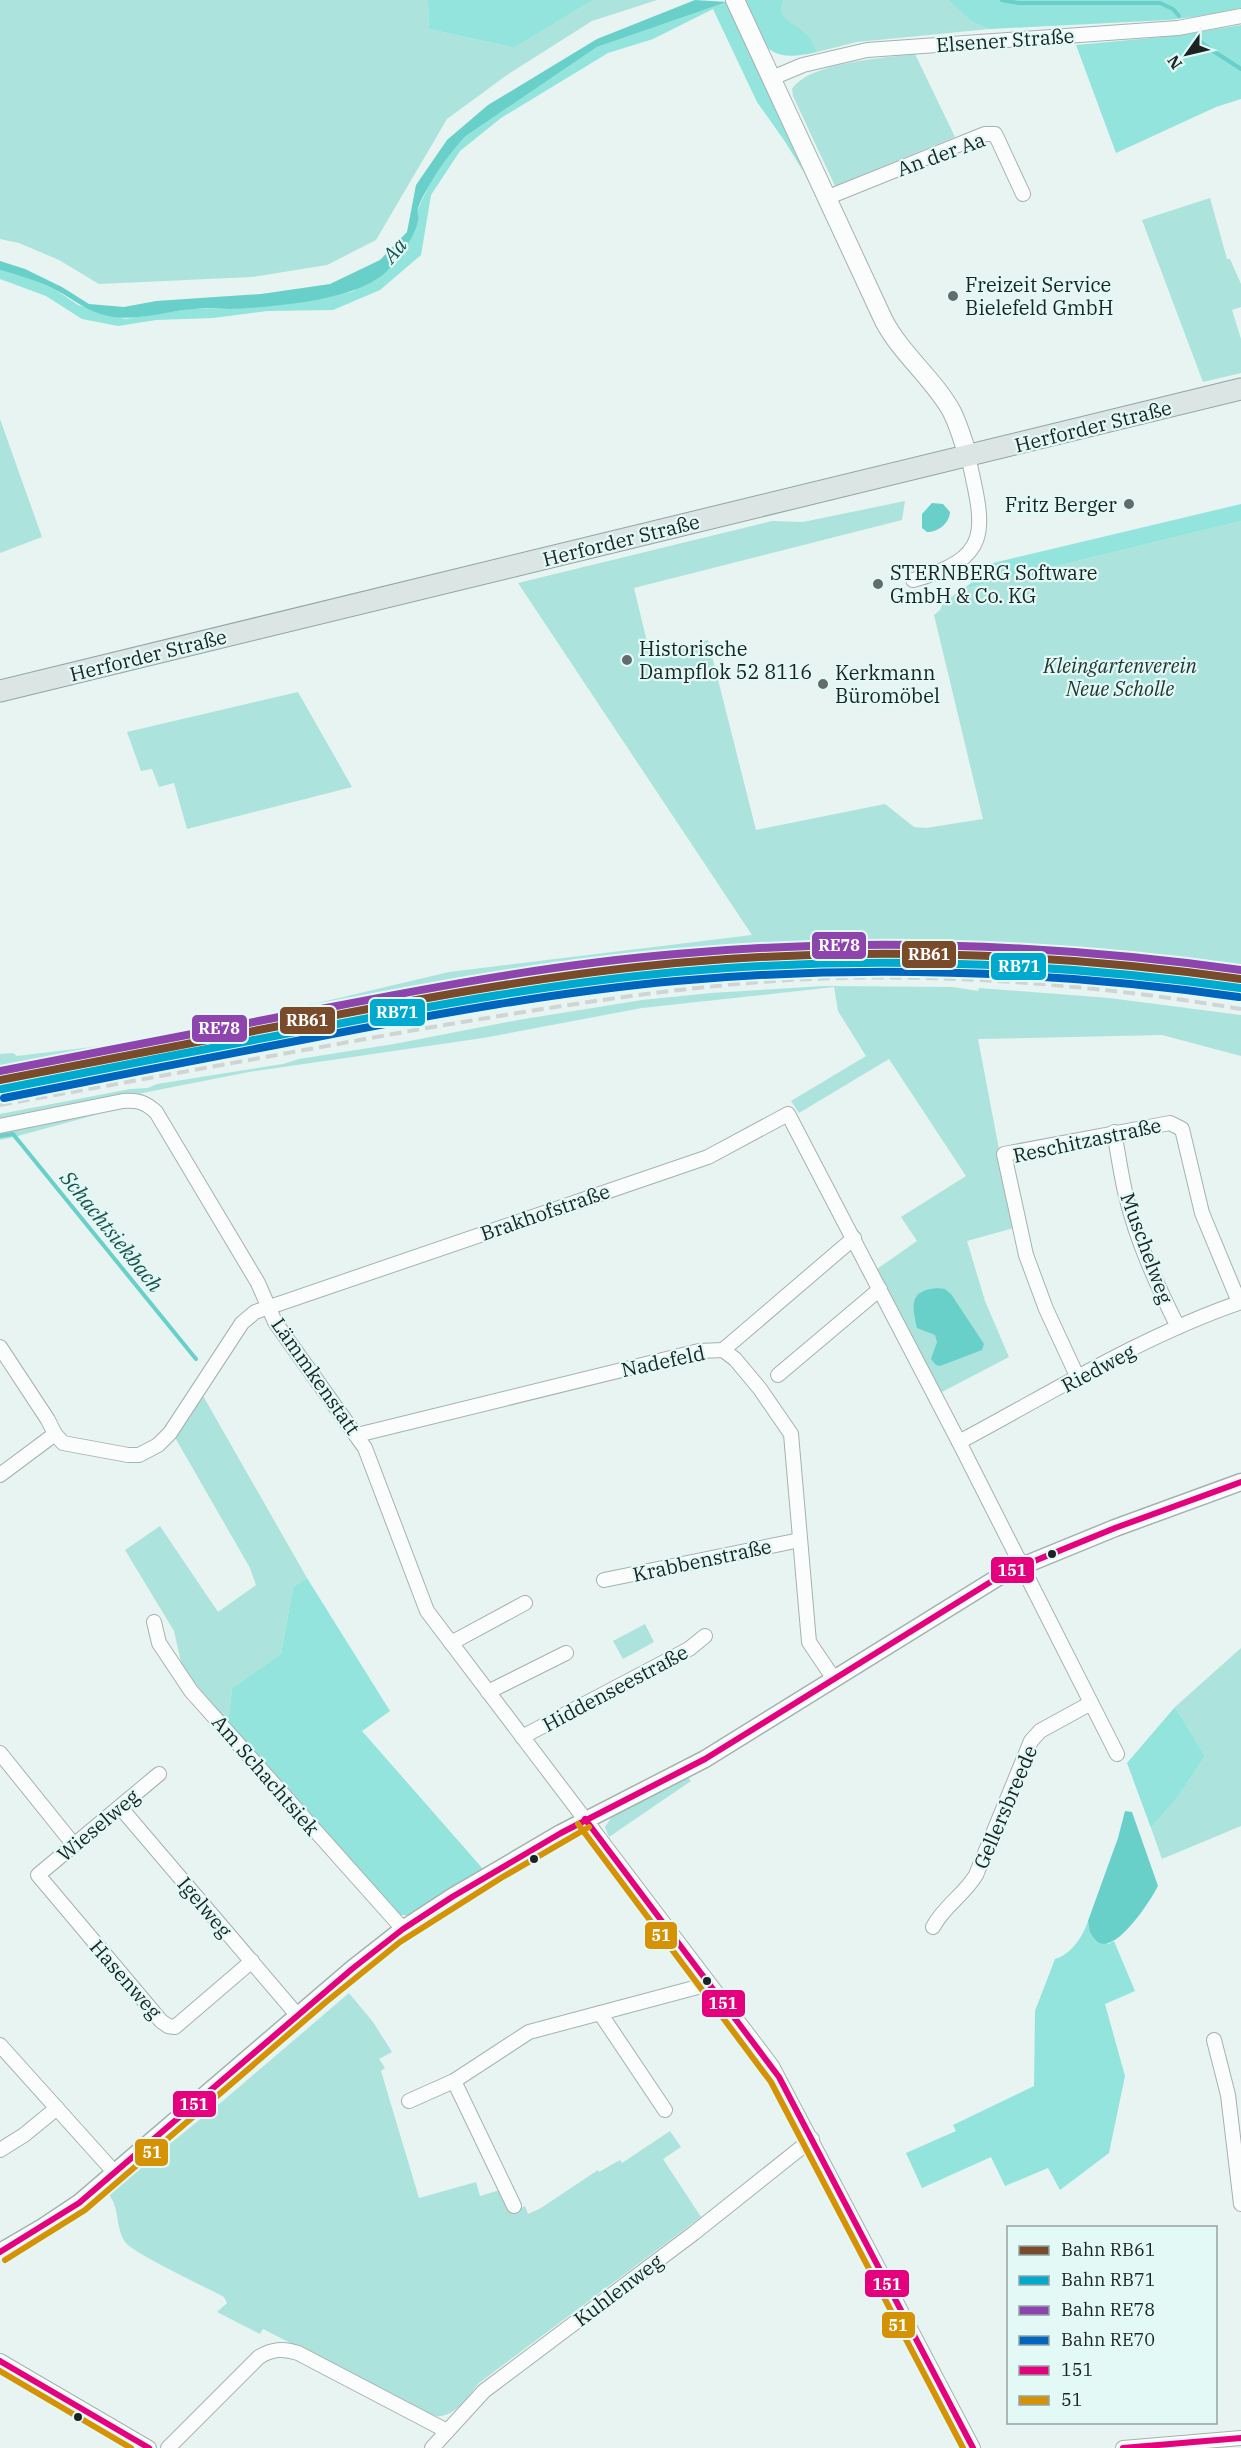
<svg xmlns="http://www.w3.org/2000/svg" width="1241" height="2448" font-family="'IBM Plex Serif',serif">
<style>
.green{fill:#ade3dd}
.forest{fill:#93e4dc}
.water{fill:#68d0c8}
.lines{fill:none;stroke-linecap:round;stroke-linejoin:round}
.stream{stroke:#68d0c8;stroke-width:4}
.minor-casing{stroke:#a7b1af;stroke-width:16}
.tertiary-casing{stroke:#a7b1af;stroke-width:19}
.secondary-casing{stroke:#a7b1af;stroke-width:20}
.primary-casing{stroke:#91a4a2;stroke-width:23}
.minor{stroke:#fbfdfd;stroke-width:14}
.tertiary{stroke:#fbfdfd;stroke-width:16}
.secondary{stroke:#fbfdfd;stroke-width:18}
.primary{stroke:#dbe6e4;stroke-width:21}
.rail{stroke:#d0d4d3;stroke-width:4;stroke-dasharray:12 6;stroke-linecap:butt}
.bus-1-casing{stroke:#e2f9f6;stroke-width:10}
.bus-2-casing{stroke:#e2f9f6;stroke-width:10}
.bus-1{stroke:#e5007d;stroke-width:6}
.bus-2{stroke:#d69205;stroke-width:6}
.rail-1-casing{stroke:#e2f9f6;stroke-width:12}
.rail-2-casing{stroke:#e2f9f6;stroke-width:12}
.rail-3-casing{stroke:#e2f9f6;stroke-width:12}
.rail-4-casing{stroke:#e2f9f6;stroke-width:12}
.rail-1{stroke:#7a4b2a;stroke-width:8}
.rail-2{stroke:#00a9ce;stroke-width:8}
.rail-3{stroke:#8e44ad;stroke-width:8}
.rail-4{stroke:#0065bd;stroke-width:8}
.poi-dot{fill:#626d6b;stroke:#e2f9f6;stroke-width:2}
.bus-dot{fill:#1b2423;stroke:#e2f9f6;stroke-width:2}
.labels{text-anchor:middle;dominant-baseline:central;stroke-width:4.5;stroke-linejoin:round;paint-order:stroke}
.street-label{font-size:20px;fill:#1b2423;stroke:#e2f9f6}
.poi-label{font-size:20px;fill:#1b2423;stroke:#e2f9f6;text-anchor:start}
.park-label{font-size:20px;font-style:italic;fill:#1e3532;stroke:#e2f9f6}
.water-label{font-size:21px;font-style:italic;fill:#1c544f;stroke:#e2f9f6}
.line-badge{stroke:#e2f9f6;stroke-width:2}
.badge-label{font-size:16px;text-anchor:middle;font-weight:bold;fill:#fff}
</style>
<rect width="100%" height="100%" fill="#e7f4f2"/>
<g class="green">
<path d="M0,0h428l1,29 85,19 79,-48h64l-65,21 -85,54 -60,44 -71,121 -49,25 -75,12 -153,7 -40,-24 -40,-17 -19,-4z"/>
<path d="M784,0h164l25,23 17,6 -133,13 -40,10c-3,-7 -6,-16 -13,-20 -12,-9 -29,-14 -20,-32z"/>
<path d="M915,54l40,83 -120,49 -42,-90 -1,-7c18,-27 92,-31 123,-35z"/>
<path d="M1210,198l17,61h3l11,25v23l-9,3 9,29v34l-38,9 -61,-162z"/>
<path d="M0,419l42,118 -42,16z"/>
<path d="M905,501l-3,19 -268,68 16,66 58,-14 48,190 129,-26 29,23 12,1 57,-9 -49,-204 6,-5 3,-7 20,-14 278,-68v450c-206,-32 -420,-35 -628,-10 -206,26 -409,72 -613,111v-18l13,-1 4,3 116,-14 134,-27 182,-43 303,-37 -234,-352 254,-62 31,1z"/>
<path d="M298,692l54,95 -165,42 -13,-46 -15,4 -7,-18 -11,2 -14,-39z"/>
<path d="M825,986l128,1 25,4 1,-3 130,10 132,17v41l-79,-21 -184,4 36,189 -47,13 18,60 24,56 -69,36 -63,-124 40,-28 -16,-24 65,-41 -77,-117 -90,54 -8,-12 75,-45 -28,-45 -4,-24 -192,21 -159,30 -234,34 -249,49v-7l130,-25 18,-1 9,-4 126,-20 16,-5 95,-15 124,-24 124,-20 69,-7z"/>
<path d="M106,1112l-92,25 -14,3v-8z"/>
<path d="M202,1394l105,184 -14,9 -12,67 -49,34 -4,36 -46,-57 -8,-36 -49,-81 35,-24 58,86 38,-27 -6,-17 -77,-134z"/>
<path d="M645,1624l9,18 -31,17 -10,-18z"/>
<path d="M1241,1648v178l-79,33 -11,-31 27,-31 27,-41 -30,-49z"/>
<path d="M688,1777l3,4 -82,56 -4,-10 8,-12z"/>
<path d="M349,1993l24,29 19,30 -13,7 6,9 -4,3 38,127 57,-16 4,14 20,-6 11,23 14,-7 3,8 13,-6 57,-38 1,2 21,-12 2,3 48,-32 11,16 -18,12 38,58 -222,166c-12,14 -27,39 -48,32l-168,-86 -3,5 -43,-22 10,-9 -3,-6c-18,-10 -90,-43 -99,-55 -10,-15 -5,-36 -17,-48l116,-94z"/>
</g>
<g class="forest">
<path d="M428,0h165l-79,48 -85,-19z"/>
<path d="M744,0h40c-9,18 8,22 20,32 7,4 10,13 13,20 -54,13 -55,-9 -73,-52z"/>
<path d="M948,0h293v8l-22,6 -51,6 -178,9 -17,-6z"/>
<path d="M727,2l77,171 -18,-30 -29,-41 -44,-93 -60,30 -45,14 -107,65 -41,33 -29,44 -10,60 -41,35 -47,20 -66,1 -54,7 -57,2 -38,6 -36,-7 -36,-23 -46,-17v-9l29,8 27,12 22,15 47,14 71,-11 35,1 41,-5 53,-6 29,-7 57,-53 7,-17v-12l13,-28 24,-35 11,-10 131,-89z"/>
<path d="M1241,25v74l-25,8 -100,46 -40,-108 97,-9z"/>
<path d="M1241,504v17l-278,68 20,-15 10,-11z"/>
<path d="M307,1578l83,133 -28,20 121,138 -74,46h-11l-170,-191 4,-36 49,-34 12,-67z"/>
<path d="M1175,1707l30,49 -27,41 -27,31 -24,-65z"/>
<path d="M1088,1921l1,7 19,16 6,-3 21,50 -30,13 20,72 -16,77 -49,37 -12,-22 -43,18 -14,-29 -69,31 -16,-35 50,-22 -3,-6 81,-39 1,-75 20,-52c17,-5 28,-23 33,-38z"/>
</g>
<g class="water">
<path d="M695,0l32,2 -130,45 -131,89c-16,15 -40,51 -48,72 -1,4 1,9 0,13 -4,18 -19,37 -31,50 -29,30 -116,36 -157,38 -12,0 -24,-2 -36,0 -28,2 -58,13 -86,7 -20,-4 -35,-17 -52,-26 -18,-9 -37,-15 -56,-20v-9l25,8 37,18 27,17 35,3 32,-6 105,-7 69,-10 50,-24 27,-28 9,-47 31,-45 41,-35 109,-66z"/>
<path d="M932,503l11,1 7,8c-1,12 -12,20 -23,20l-5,-4v-14z"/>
<path d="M937,1288l8,1 6,5 33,50 -2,6 -42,16 -4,-1 -5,-6 6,-17 -2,-7 -18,-7c-5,-24 -8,-37 20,-40z"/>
<path d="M1125,1811l7,1 26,74c-7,14 -47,77 -64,52 -5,-6 -5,-10 -6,-17l30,-83z"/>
</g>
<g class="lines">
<g class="stream">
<path d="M1002,0l16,3h142l13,6 6,7"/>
<path d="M1196,37l8,8 37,24"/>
<path d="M0,1136l13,-2 183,225"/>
</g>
<g class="minor-casing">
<g id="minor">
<path d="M772,78l31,-13 64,-15 311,-22 63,-12"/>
<path d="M826,198l159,-64h10l3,6 25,54"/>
<path d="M913,580c82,-22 71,-52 55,-124"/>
<path d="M0,1126l123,-25c15,-1 22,1 33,11l102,171 17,39 90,126 62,163 345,455 201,382"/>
<path d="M1114,1132c4,21 7,43 12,64 11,46 31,89 52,131"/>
<path d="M0,1347l48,73 7,14 8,9 65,12h11l19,-10 12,-12 72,-110 13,-11 453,-155 80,-43 171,328 158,312"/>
<path d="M723,1350l131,-112"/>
<path d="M778,1375l102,-86"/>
<path d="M1078,1378l-32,-69 -20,-54 -22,-101 166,-31 12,6 20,84 37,89"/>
<path d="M357,1435l342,-84 24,-1 12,9 25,30 31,45 18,208 25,37"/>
<path d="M959,1442c92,-49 183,-106 282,-140"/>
<path d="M0,1475l55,-41"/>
<path d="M604,1580l196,-40"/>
<path d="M154,1622l5,21 32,48 212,238"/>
<path d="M451,1643l74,-40"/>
<path d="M488,1692l78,-39"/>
<path d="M522,1737l167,-88 16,-13"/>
<path d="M0,1753l74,92"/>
<path d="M159,1774l-121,101 123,146 7,5 7,1 77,-66"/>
<path d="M120,1807l178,209"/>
<path d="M933,1927c11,-21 31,-32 43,-52l55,-134 9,-10 51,-28"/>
<path d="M600,2013l65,97"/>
<path d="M1214,2040l14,55 13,109"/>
<path d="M0,2045l115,128"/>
<path d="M454,2081l60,125"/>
<path d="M409,2101l45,-20 75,-49 180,-48"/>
<path d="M0,2150l24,-15 33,-27"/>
<path d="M0,2361l149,87"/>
<path d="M168,2448l91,-91c13,-8 24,-9 39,-4l149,78"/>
<path d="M432,2448l52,-57 210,-158 118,-94"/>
<path d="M1123,2448l118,-10"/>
</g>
</g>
<g class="tertiary-casing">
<path id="tertiary" d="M0,2252l43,-25 36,-24 273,-234 51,-40 49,-32 109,-64 144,-74 300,-186 110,-45 126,-46"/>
</g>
<g class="secondary-casing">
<path id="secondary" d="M735,0l149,321c18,34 50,58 68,91 7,14 11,29 16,44"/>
</g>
<g class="primary-casing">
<path id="primary" d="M0,691l1241,-302"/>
</g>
<use href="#minor" class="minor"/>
<use href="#tertiary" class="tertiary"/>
<use href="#secondary" class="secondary"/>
<use href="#primary" class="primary"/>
<path class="rail" d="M0,1105c138,-25 277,-50 415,-75 125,-21 248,-42 374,-50 151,-8 303,4 452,29"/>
<g class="bus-1-casing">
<g id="bus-1">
<path d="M585,1819l194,258 194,371"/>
<path d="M0,2252l79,-49 273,-234 51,-40 49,-32 109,-64 144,-74 300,-186 110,-45 126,-46"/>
<path d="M0,2361l149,87"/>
<path d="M1123,2448l118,-10"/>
</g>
</g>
<g class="bus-2-casing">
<g id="bus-2">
<path d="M578,1824l193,258 192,366"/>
<path d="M5,2260l80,-50 241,-208 74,-60 101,-64 88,-51"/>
<path d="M0,2371l131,77"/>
</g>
</g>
<use href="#bus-1" class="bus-1"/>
<use href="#bus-2" class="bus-2"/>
<g class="rail-1-casing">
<path id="rail-1" d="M0,1080c107,-21 214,-42 321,-62 118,-23 236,-44 355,-55 189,-17 377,-10 565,16"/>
</g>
<g class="rail-2-casing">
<path id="rail-2" d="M2,1089c107,-21 213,-42 320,-62 118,-23 235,-44 354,-55 189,-17 376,-10 564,16"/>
</g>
<g class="rail-3-casing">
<path id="rail-3" d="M0,1071c107,-21 214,-42 321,-62 118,-23 236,-45 355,-55 189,-17 377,-10 565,16"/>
</g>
<g class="rail-4-casing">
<path id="rail-4" d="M4,1098c104,-21 209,-41 313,-61 119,-23 239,-45 359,-56 188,-17 376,-10 563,16"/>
</g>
<use href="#rail-1" class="rail-1"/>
<use href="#rail-2" class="rail-2"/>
<use href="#rail-3" class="rail-3"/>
<use href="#rail-4" class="rail-4"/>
</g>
<g class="poi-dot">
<circle cx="953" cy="296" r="6"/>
<circle cx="1129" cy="504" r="6"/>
<circle cx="878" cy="584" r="6"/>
<circle cx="627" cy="660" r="6"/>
<circle cx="823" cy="684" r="6"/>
</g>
<g class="bus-dot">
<circle cx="1052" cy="1554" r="5"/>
<circle cx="534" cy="1859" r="5"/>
<circle cx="707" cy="1981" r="5"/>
<circle cx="78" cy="2417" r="5"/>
</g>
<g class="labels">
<g class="street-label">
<text transform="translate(1005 40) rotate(-4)">Elsener Straße</text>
<text transform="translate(941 154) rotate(-20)">An der Aa</text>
<text transform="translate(1093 426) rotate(-14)">Herforder Straße</text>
<text transform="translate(621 540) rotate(-14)">Herforder Straße</text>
<text transform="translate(148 655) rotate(-14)">Herforder Straße</text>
<text transform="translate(1087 1140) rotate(-12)">Reschitzastraße</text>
<text transform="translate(545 1212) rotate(-19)">Brakhofstraße</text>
<text transform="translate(1147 1248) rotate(70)">Muschelweg</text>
<text transform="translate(663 1361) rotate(-12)">Nadefeld</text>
<text transform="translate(1098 1368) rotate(-28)">Riedweg</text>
<text transform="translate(316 1376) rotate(55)">Lämmkenstatt</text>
<text transform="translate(702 1560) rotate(-12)">Krabbenstraße</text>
<text transform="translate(615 1688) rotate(-28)">Hiddenseestraße</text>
<text transform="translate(266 1775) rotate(49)">Am Schachtsiek</text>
<text transform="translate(1005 1807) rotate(-67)">Gellersbreede</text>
<text transform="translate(98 1825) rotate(-40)">Wieselweg</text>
<text transform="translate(205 1907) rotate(50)">Igelweg</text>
<text transform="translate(126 1979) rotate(49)">Hasenweg</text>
<text transform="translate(618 2290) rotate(-37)">Kuhlenweg</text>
</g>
<g class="poi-label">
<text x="965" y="284">Freizeit Service<tspan x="965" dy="23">Bielefeld GmbH</tspan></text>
<text x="1117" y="504" text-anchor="end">Fritz Berger</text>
<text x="890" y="572">STERNBERG Software<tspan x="890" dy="23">GmbH &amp; Co. KG</tspan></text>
<text x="639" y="648">Historische<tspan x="639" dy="23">Dampflok 52 8116</tspan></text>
<text x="835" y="672">Kerkmann<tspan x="835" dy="23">Büromöbel</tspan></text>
</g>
<g class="park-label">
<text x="1120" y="665">Kleingartenverein<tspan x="1120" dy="23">Neue Scholle</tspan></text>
</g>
<g class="water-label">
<text transform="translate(394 250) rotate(-50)">Aa</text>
<text transform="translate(112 1231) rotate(51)">Schachtsiekbach</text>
</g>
</g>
<g class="line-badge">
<rect x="811" y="931" width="56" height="29" rx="6" fill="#8e44ad"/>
<rect x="901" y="940" width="56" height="29" rx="6" fill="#7a4b2a"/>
<rect x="990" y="952" width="57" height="29" rx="6" fill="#00a9ce"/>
<rect x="369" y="998" width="57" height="29" rx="6" fill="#00a9ce"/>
<rect x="279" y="1006" width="57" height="29" rx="6" fill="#7a4b2a"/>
<rect x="191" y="1014" width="57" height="29" rx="6" fill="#8e44ad"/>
<rect x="990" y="1556" width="45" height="28" rx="6" fill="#e5007d"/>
<rect x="644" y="1921" width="34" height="29" rx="6" fill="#d69205"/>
<rect x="701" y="1989" width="45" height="29" rx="6" fill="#e5007d"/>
<rect x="172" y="2090" width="45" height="28" rx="6" fill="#e5007d"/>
<rect x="134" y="2138" width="35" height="29" rx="6" fill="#d69205"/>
<rect x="864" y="2269" width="46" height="29" rx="6" fill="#e5007d"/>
<rect x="881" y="2311" width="35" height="28" rx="6" fill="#d69205"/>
</g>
<g class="badge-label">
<text x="839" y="951">RE78</text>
<text x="929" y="960">RB61</text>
<text x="1019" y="972">RB71</text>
<text x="397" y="1018">RB71</text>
<text x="307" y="1026">RB61</text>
<text x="219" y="1034">RE78</text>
<text x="1012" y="1576">151</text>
<text x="661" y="1941">51</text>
<text x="723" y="2009">151</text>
<text x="194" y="2110">151</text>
<text x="152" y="2158">51</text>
<text x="887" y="2290">151</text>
<text x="898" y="2331">51</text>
</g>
<rect x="1007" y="2226" width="210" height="198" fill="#e2f9f6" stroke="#92a4a2" stroke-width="1.5"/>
<rect x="1019" y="2246" width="30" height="9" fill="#7a4b2a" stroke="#92a4a2" stroke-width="1.5"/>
<text x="1061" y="2256" font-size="18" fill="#1b2423">Bahn RB61</text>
<rect x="1019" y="2276" width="30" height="9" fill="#00a9ce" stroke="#92a4a2" stroke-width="1.5"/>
<text x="1061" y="2286" font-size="18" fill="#1b2423">Bahn RB71</text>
<rect x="1019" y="2306" width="30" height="9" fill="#8e44ad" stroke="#92a4a2" stroke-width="1.5"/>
<text x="1061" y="2316" font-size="18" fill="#1b2423">Bahn RE78</text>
<rect x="1019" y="2336" width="30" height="9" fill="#0065bd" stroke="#92a4a2" stroke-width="1.5"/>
<text x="1061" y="2346" font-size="18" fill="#1b2423">Bahn RE70</text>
<rect x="1019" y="2366" width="30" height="9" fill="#e5007d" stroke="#92a4a2" stroke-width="1.5"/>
<text x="1061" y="2376" font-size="18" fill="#1b2423">151</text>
<rect x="1019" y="2396" width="30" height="9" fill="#d69205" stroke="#92a4a2" stroke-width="1.5"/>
<text x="1061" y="2406" font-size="18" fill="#1b2423">51</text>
<g transform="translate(1187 54) rotate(236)" stroke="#e2f9f6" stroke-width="4.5" paint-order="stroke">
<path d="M0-4.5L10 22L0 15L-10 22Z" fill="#1b2423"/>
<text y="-9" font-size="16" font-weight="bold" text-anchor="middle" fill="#1b2423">N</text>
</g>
</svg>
